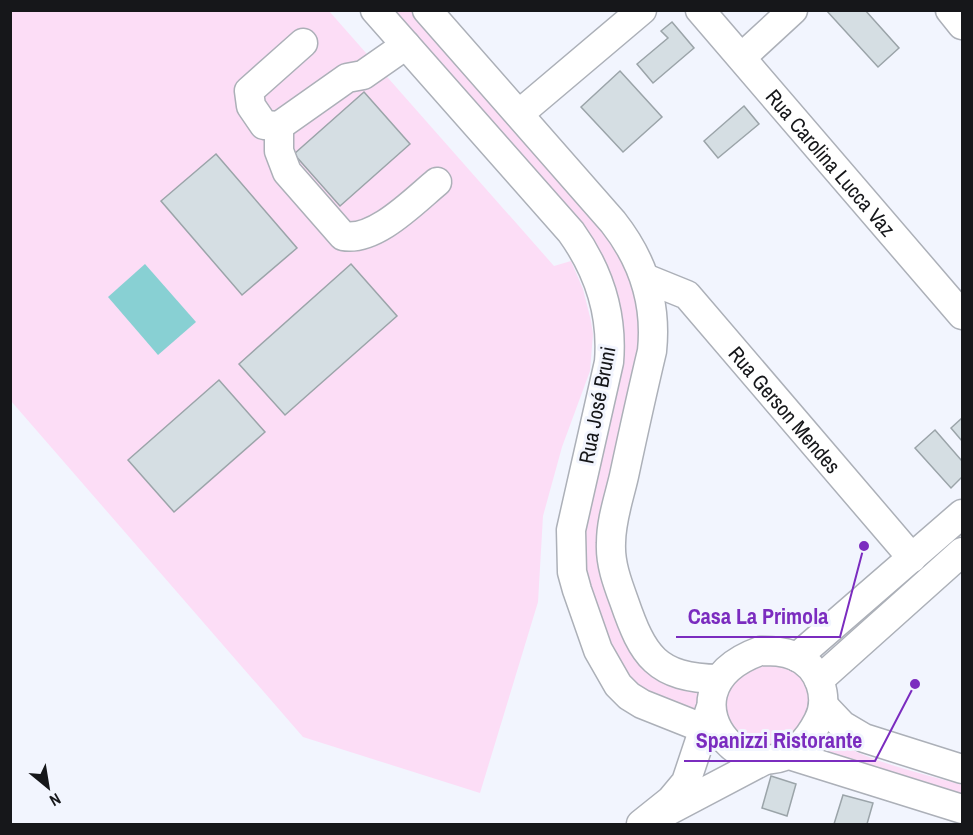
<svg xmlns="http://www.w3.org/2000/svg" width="973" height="835" font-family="'Archivo Narrow',sans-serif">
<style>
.green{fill:#fcddf6}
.water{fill:#88d0d3}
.building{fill:#d5dee3;stroke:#9ba4a9;stroke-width:1.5}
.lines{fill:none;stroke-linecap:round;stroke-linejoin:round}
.minor-casing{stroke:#acb0b8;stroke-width:31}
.minor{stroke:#fff;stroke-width:28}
.labels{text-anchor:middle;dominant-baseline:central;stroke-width:6;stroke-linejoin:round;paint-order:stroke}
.street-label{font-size:21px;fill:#16171a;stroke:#f2f5fe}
.leader{fill:none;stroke:#7b2cbf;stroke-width:2}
.callout-dot{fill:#7b2cbf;stroke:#f2f5fe;stroke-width:2}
.callout-label{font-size:22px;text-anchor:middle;font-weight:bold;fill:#7b2cbf;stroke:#f2f5fe;stroke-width:6;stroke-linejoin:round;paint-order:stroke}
</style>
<rect width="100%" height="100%" fill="#f2f5fe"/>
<g class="green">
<path d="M10,11h319l225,255 17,-5 12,28 8,32 2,13 -3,37 -28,76 -19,69 -5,86 -58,191 -177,-56 -292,-336z"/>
<path d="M391,11h20l193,218 30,53 8,48 -41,193 22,113 81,55 -3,20 -35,-9 -29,-16 -19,-22 -30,-78 -6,-37 39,-229z"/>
<path d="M785,662l26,26 -3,28 -20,24 -26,9 -37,-27v-24l14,-22 22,-12z"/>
<path d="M823,731c29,28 100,42 139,54v15l-150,-47z"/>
</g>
<path class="water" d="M145,264l51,58 -38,33 -50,-58z"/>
<g class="building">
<path d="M826,10h39l34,38 -21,19z"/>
<path d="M672,22l22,26 -41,35 -16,-19 31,-26 -7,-7z"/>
<path d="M620,71l42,46 -39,35 -42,-45z"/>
<path d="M364,92l46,52 -70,62 -46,-52z"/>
<path d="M744,106l15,18 -41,34 -14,-17z"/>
<path d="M216,154l81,94 -55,47 -81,-94z"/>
<path d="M351,264l46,52 -112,99 -46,-51z"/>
<path d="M219,380l46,52 -91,80 -46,-52z"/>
<path d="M962,418v23l-11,-13z"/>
<path d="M935,430l27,31v16l-11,11 -36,-40z"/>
<path d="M771,776l25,8 -9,32 -25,-8z"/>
<path d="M843,795l30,8 -6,21h-33z"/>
</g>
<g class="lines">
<g class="minor-casing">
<g id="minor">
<path d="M375,10l196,222c28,39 42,82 38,130l-38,168 1,42 5,18 21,60 20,35 11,11 13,8 78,31"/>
<path d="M427,10l186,212c30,38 44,81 39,129 -10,42 -19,83 -28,125 -5,22 -13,44 -13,67 -1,20 6,39 13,58 19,55 32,77 95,78"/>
<path id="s1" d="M700,10l262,305"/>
<path d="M950,10l12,15"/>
<path d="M303,43l-54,48 2,15 13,19 15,1 68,-48 16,-3 43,-30"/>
<path d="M742,57l51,-47"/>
<path d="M519,114l123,-104"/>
<path d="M279,126v25l8,21 56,64c32,6 71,-35 94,-54"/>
<path id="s2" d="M645,278l42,17 225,263"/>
<path d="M760,651c12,0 23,0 35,5 25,11 35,42 23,65 -52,103 -174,-28 -58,-70z"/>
<path d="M797,657l165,-143"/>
<path d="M819,680l143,-128"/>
<path d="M824,706l18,19 22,13 98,31"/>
<path d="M789,755l173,54"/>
<path d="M668,811l97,-51"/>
<path d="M641,824l30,-24 15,-18 24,-72"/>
</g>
</g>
<use href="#minor" class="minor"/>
</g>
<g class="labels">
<g class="street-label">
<text stroke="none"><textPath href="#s1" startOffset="201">Rua Carolina Lucca Vaz</textPath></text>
<text transform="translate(597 405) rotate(-79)">Rua José Bruni</text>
<text stroke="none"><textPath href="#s2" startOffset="196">Rua Gerson Mendes</textPath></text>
</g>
</g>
<path class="leader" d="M864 546L840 637H676M915 684L875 761H684"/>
<g class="callout-dot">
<circle cx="864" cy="546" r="6"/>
<circle cx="915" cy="684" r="6"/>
</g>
<g class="callout-label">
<text x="758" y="624">Casa La Primola</text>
<text x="779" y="748">Spanizzi Ristorante</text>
</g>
<rect width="973" height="835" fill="none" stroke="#16171a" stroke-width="24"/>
<g transform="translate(48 787) rotate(150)" stroke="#f2f5fe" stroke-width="4.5" paint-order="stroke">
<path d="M0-4.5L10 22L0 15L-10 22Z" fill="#16171a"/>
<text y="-9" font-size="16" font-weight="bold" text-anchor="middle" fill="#16171a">N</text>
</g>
</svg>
